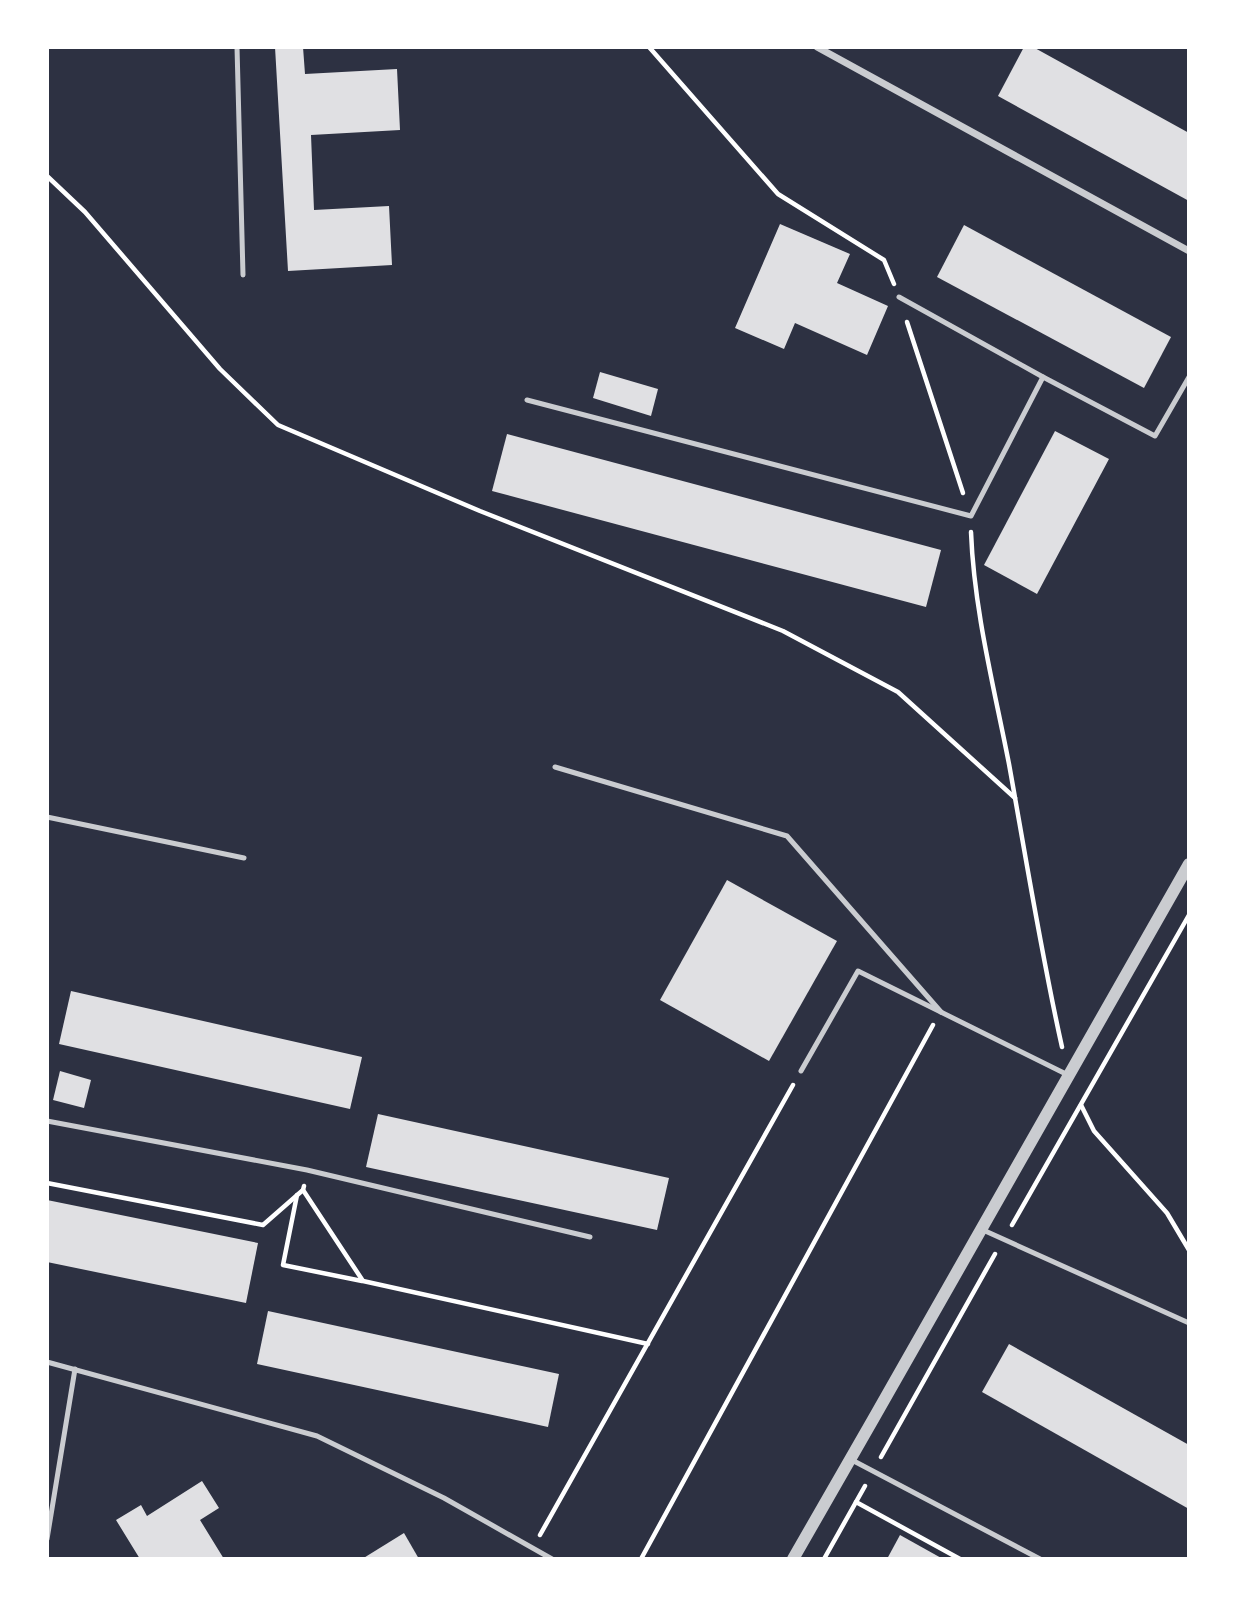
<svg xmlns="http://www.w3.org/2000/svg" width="1236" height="1606" font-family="Raleway,sans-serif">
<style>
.building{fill:#e0e0e3}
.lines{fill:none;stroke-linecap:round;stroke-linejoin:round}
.path{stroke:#fff;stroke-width:4.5}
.service{stroke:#caccd0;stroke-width:5}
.minor{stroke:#caccd0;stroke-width:7}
.tertiary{stroke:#caccd0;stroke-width:12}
</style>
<rect width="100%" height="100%" fill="#2d3142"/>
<g class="building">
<path d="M275,47h28l2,27 92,-5 3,61 -89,5 3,75 75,-4 3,59 -104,6z"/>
<path d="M1024,47h9l156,86v68l-191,-105z"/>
<path d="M780,224l70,30 -13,29 51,23 -21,49 -72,-32 -11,26 -49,-21z"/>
<path d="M964,225l207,112 -27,51 -207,-111z"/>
<path d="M600,372l58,17 -7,27 -58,-18z"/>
<path d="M1055,431l54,28 -72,135 -53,-29z"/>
<path d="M507,434l434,116 -15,57 -434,-116z"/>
<path d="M727,880l110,61 -68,120 -109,-61z"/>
<path d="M71,991l291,66 -12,52 -291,-65z"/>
<path d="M60,1071l31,9 -7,28 -31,-8z"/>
<path d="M378,1114l291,64 -12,52 -291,-63z"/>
<path d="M47,1200l211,43 -12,60 -199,-41z"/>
<path d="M268,1311l291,63 -11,53 -291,-63z"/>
<path d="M1009,1344l180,101v64l-207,-117z"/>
<path d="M202,1481l17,27 -19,12 24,39h-84l-24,-39 25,-15 6,11z"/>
<path d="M404,1533l15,26h-57z"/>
<path d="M900,1535l43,24h-56z"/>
</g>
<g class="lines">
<g class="path">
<path d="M649,47l129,147 106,66 10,24"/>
<path d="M47,176l38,36 135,157 58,56 202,86 303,120 115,61 117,106"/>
<path d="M907,322l56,171"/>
<path d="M971,532c3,78 23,155 38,232 17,94 32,189 53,283"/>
<path d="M1081,1105l13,26 73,82 22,37"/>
<path d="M47,1183l216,42 40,-35"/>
<path d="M304,1186l-1,4 60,91 285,63"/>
<path d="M297,1195l-14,70 79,16"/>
<path d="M1012,1225l177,-310"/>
<path d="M881,1457l114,-203"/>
<path d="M856,1502l104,57"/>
<path d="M540,1535l253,-450"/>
<path d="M641,1559l292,-534"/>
<path d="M824,1559l41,-73"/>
</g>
<g class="service">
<path d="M237,47l6,228"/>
<path d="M899,297l144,80"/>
<path d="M527,400l444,116 72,-139 112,59 34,-59"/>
<path d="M555,767l232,69 154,176"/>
<path d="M47,817l197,41"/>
<path d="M801,1071l57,-100 210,104"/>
<path d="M47,1121l260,49 283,67"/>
<path d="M983,1230l206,93"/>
<path d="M47,1362l270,74 127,62 108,61"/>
<path d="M850,1459l190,100"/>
<path d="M47,1539l28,-170"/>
</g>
<path class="minor" d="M817,47l372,204"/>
<path class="tertiary" d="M793,1559c133,-231 264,-463 396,-695"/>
</g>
<rect width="1236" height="1606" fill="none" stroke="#ffffff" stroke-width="98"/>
</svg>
